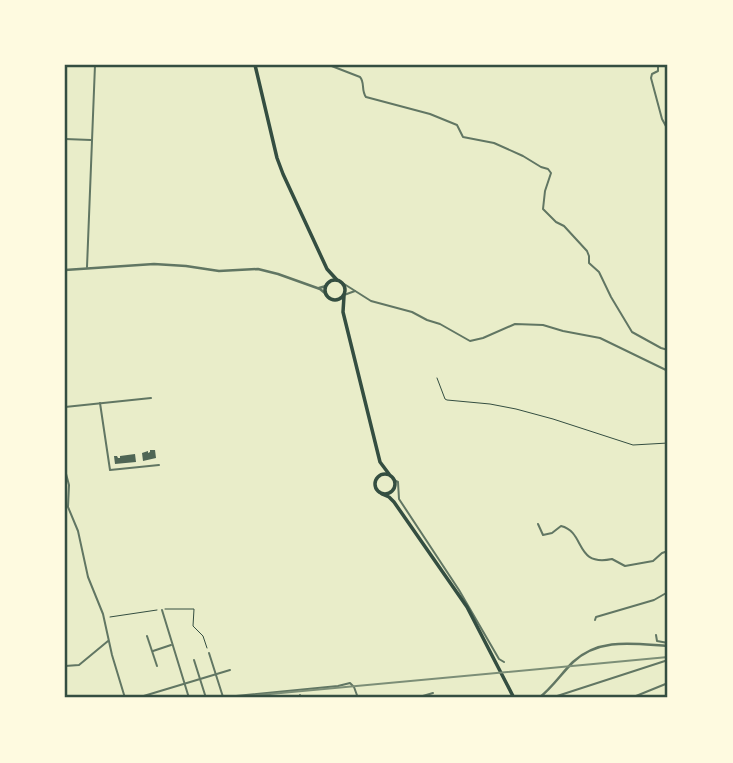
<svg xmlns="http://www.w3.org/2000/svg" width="733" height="763" font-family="'Roboto Condensed',sans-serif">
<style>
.building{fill:#4f6655}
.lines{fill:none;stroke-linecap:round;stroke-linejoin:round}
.path{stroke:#344e41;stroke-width:1}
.minor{stroke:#617663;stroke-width:2}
.tertiary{stroke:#617663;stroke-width:2.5}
.primary{stroke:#344e41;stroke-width:3.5}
.rail{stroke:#7c8e77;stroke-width:2}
.neatline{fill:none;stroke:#344e41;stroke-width:2.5}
</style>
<rect width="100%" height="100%" fill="#e9edc9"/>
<g class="building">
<path d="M150,450h5l1,8 -13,3 -1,-8 6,-2v2l2,-1z"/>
<path d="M135,454l1,8 -21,2 -1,-8h3l1,2h2v-2z"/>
</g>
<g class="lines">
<g class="path">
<path d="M437,378l8,21 2,1 43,4 26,5 37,10 80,26 35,-2"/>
<path d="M165,609h29l-1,17 10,10 4,12"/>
<path d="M110,617l47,-7"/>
</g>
<g class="minor">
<path d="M329,65l31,12c5,5 1,14 6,20l64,17 27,11 6,12 31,6 29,13 18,11 7,2 3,4 -6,18 -2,18 13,13 8,4 23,25 2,5v7l10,9 12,25 21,35 29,16 7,2"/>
<path d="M658,65v6l-6,3 -1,4 11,41 6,11"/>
<path d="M65,139l26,1"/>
<path d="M87,267l8,-202"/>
<path d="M341,282l30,19 41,11 15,8 13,4 30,17 13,-3 32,-14 28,1 20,6 37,7 68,33"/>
<path d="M344,295l11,-4"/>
<path d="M100,403l10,67 49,-5"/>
<path d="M65,407l86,-9"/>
<path d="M65,470l4,15 -1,22 10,24 10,46 15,37 9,41 13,43"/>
<path d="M394,480l4,2 1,17 60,91 40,69 5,3"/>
<path d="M538,524l5,11 9,-2 9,-7c25,6 13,41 51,33l13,7 28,-5 9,-8 6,-2"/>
<path d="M162,610l27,88"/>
<path d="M595,620l1,-3 58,-17 14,-8"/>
<path d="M656,635l1,6 11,2"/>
<path d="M147,636l10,30"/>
<path d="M153,651l18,-6"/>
<path d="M209,653l14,44"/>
<path d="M194,660l12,38"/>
<path d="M65,666l14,-1 29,-24"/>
<path d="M300,695l1,3"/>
<path d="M236,696l102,-10 12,-3 4,4 4,11"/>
<path d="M636,696l32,-13"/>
<path d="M137,698l93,-28"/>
<path d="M416,698l17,-5"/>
<path d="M551,698l117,-38"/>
</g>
<g class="tertiary">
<path d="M65,270l89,-6 32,2 33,5 39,-2 20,5 42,15 6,5"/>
<path d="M319,288l7,-2"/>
<path d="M539,698c13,-10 22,-24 34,-36 27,-25 62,-18 95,-16"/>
</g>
<g class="primary">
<path d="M255,65l22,93 6,16 44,95 10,11"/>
<circle cx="335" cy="290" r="10"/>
<path d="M344,296l-1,16 37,150 9,12"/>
<circle cx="385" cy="484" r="10"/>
<path d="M382,494l7,3 5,5 73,105 47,91"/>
</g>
<path class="rail" d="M228,698l440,-41"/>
</g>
<rect width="733" height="763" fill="none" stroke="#fefae0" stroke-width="133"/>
<rect x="66" y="66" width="600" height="630" class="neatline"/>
</svg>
